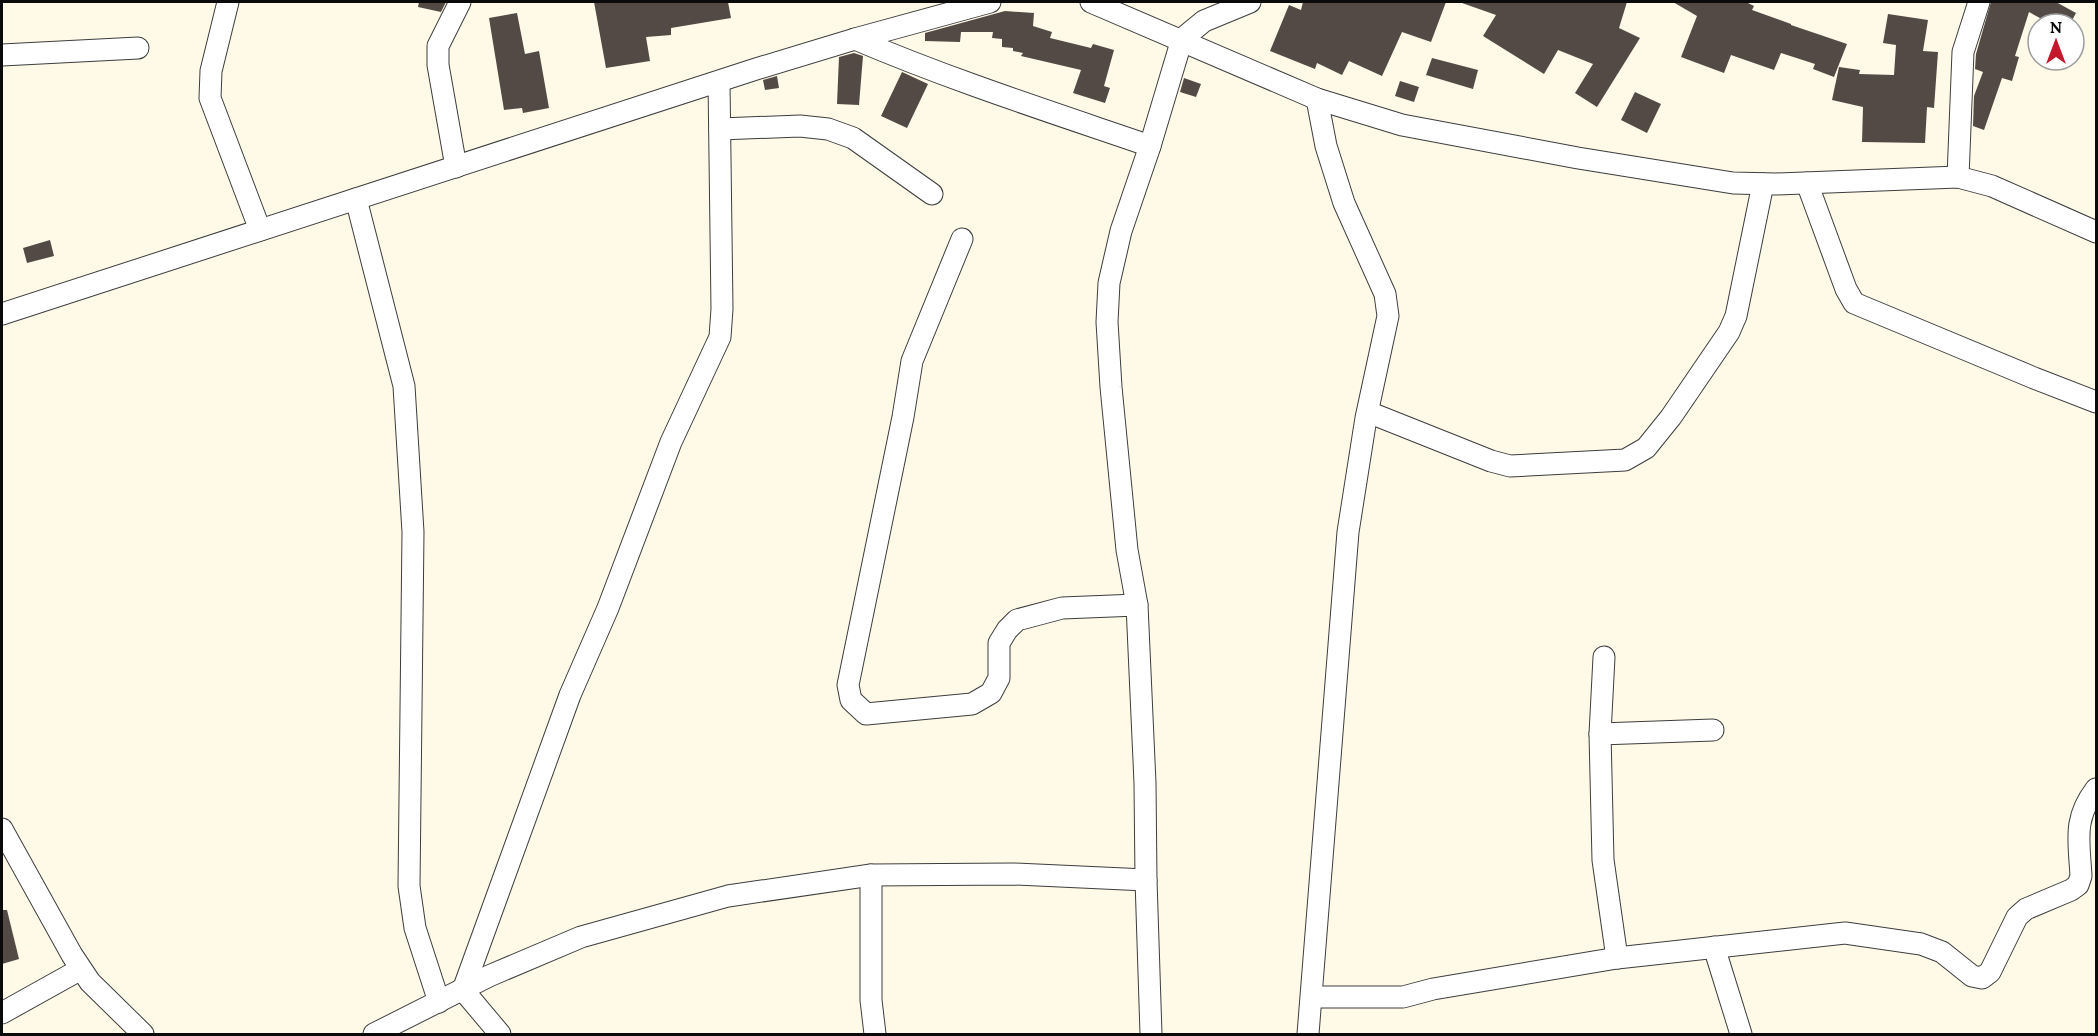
<svg xmlns="http://www.w3.org/2000/svg" width="2098" height="1036" font-family="Lora,serif">
<style>
.building{fill:#534a46}
.lines{fill:none;stroke-linecap:round;stroke-linejoin:round}
.street-casing{stroke:#3d3d3d;stroke-width:23}
.street{stroke:#fff;stroke-width:21}
</style>
<rect width="100%" height="100%" fill="#fff9e7"/>
<g class="building">
<path d="M419,2h27l-5,10 -23,-5z"/>
<path d="M594,2h134l3,16 -60,10v7l-25,2 4,24 -44,7z"/>
<path d="M1303,2h143l-15,40 -29,-10 -20,44 -33,-15 -7,14 -25,-12 -2,6 -45,-18 19,-46 12,5z"/>
<path d="M1463,2h164l-8,26 21,10 -43,69 -22,-14 18,-29 -35,-14 -14,24 -61,-38 13,-21 -34,-12z"/>
<path d="M1673,2h73l8,4 -2,4 39,14v1l56,19 -13,33 -21,-8 2,-5 -34,-11 -7,17 -43,-15 -7,18 -43,-16 16,-41z"/>
<path d="M1991,2h65l20,11 -6,11h-19l-22,-12 -14,44 4,1 -7,24 -10,-3 -18,52 -11,-4 1,-30 9,-24 -8,-3 1,-15z"/>
<path d="M1005,11l29,2 -1,13 19,6 -2,6 41,10 2,-4 21,6 -10,36 6,2 -5,15 -32,-10 8,-23 -60,-14 2,-3 -10,-2v-3l-11,-1v-8l-10,-1 1,-6h-32l-1,10 -35,-1v-8z"/>
<path d="M517,13l8,41 14,-3 10,57 -26,5 -1,-5 -18,2 -15,-92z"/>
<path d="M1888,14l40,6 -5,31 15,1 -4,56 -7,-1 -2,36 -63,-1 1,-35 -31,-7 7,-33 21,3 -1,4 35,1 2,-30 -13,-2z"/>
<path d="M854,53l9,3 -4,49 -22,-1 2,-47z"/>
<path d="M1432,58l46,12 -5,19 -47,-14z"/>
<path d="M902,72l26,12 -21,44 -26,-12z"/>
<path d="M777,76l2,12 -14,2 -2,-10z"/>
<path d="M1184,78l17,6 -5,13 -16,-5z"/>
<path d="M1400,81l19,6 -5,15 -19,-6z"/>
<path d="M1635,92l26,12 -14,29 -26,-13z"/>
<path d="M50,240l4,16 -27,7 -4,-15z"/>
<path d="M2,910h5l12,49 -17,5z"/>
</g>
<g class="lines">
<g class="street-casing">
<g id="street">
<path d="M228,2l-17,69 -1,27 50,132"/>
<path d="M1091,2l226,97 85,26 176,33 155,25 43,1 182,-7 34,9 104,46"/>
<path d="M855,39c96,41 196,73 295,107"/>
<path d="M2,55l136,-7"/>
<path d="M720,129l80,-3 28,3 25,9 79,56"/>
<path d="M456,167l-18,-102v-19l22,-44"/>
<path d="M1958,177l5,-125 16,-50"/>
<path d="M1807,183l39,106 8,14 180,75 62,24"/>
<path d="M356,199l48,187 9,146 -4,354 6,42 24,74"/>
<path d="M962,239l-50,122 -9,56 -55,268 3,15 15,14 106,-10 19,-11 8,-15v-35l8,-13 10,-10 45,-12 75,-3"/>
<path d="M2,314l754,-245 99,-30 135,-37"/>
<path d="M1368,412l123,49 19,5 115,-6 21,-12 25,-31 58,-85 7,-16 27,-132"/>
<path d="M1604,657l-4,77 3,126 14,98"/>
<path d="M1600,734l113,-4"/>
<path d="M2,829l70,126 18,27 53,52"/>
<path d="M871,875v125l4,34"/>
<path d="M1714,947l27,87"/>
<path d="M1312,997h91l30,-8 184,-31 228,-25 76,11 21,8 30,24 10,2 8,-6 27,-55 9,-8 45,-19 7,-5 3,-9c-2,-36 -8,-57 15,-87"/>
<path d="M2,1013l79,-44"/>
<path d="M374,1034l115,-58 92,-39 147,-41 143,-21 143,-1 132,6"/>
<path d="M500,1034l-37,-44 107,-295 38,-87 63,-166 49,-105 2,-28 -3,-227"/>
<path d="M1151,1034l-5,-154 -1,-97 -8,-178 -10,-55 -16,-163 -4,-65 2,-39 12,-52 29,-85 32,-107 22,-18 46,-19"/>
<path d="M1308,1034l40,-502 18,-114 22,-102 -3,-22 -41,-91 -18,-57 -9,-47"/>
</g>
</g>
<use href="#street" class="street"/>
</g>
<rect width="2098" height="1036" fill="none" stroke="#0a0a0a" stroke-width="6"/>
<g transform="translate(2056 42)"><circle r="28" fill="#ffffff" stroke="#9d9d9d" stroke-width="1.5"/>
<path d="M0-4.5L10 22L0 15L-10 22Z" fill="#c4182d"/>
<text y="-9" font-size="16" font-weight="bold" text-anchor="middle" fill="#0a0a0a">N</text>
</g>
</svg>
